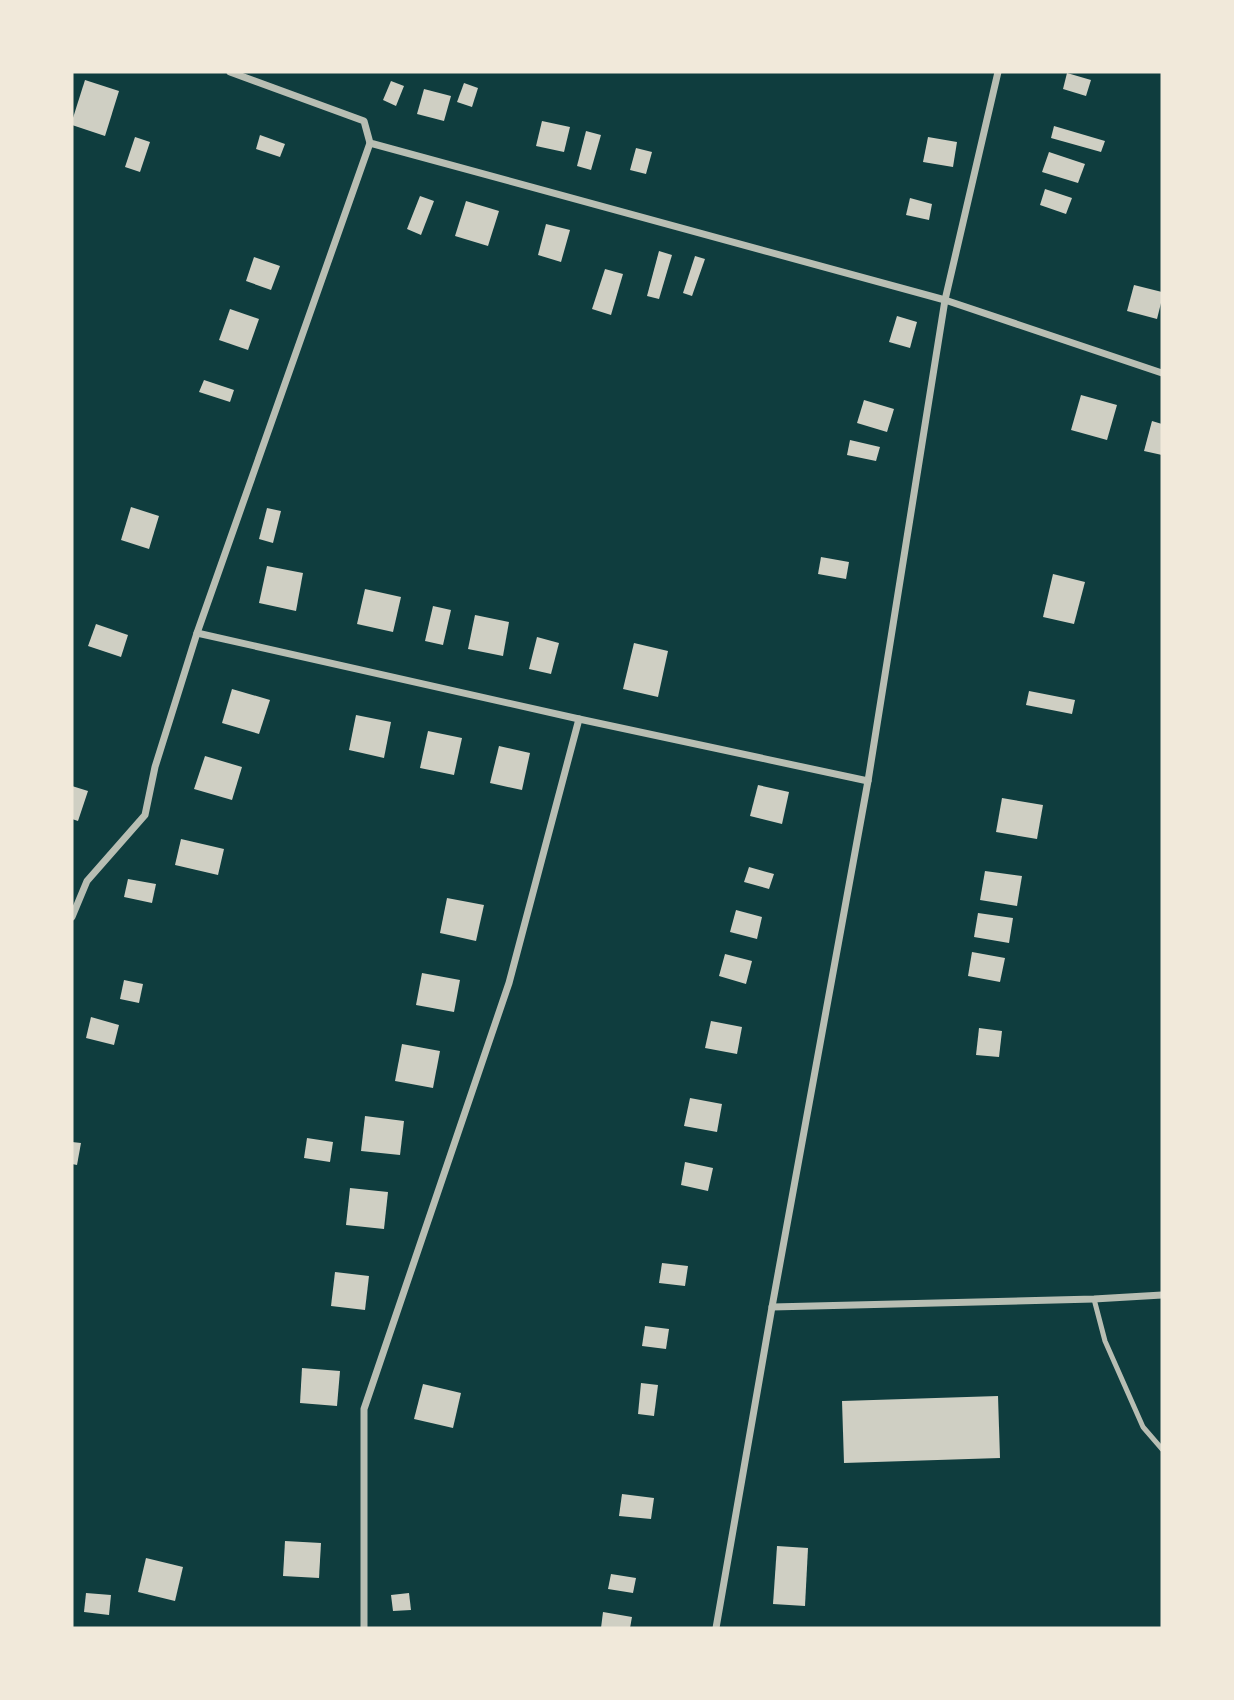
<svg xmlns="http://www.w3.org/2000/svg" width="1234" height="1700" font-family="'Roboto Condensed',sans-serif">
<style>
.building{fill:#cfcfc3}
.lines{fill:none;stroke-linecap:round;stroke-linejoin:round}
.service{stroke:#b8beb3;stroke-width:5}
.minor{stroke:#b8beb3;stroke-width:7}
</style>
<rect width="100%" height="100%" fill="#0f3d3e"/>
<g class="building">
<path d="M1067,73l24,7 -5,16 -23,-7z"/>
<path d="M85,80l34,11 -14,45 -33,-11v-4z"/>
<path d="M391,81l13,5 -8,20 -13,-6z"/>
<path d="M464,83l14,5 -6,19 -15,-5z"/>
<path d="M424,89l27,7 -7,25 -27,-7z"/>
<path d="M542,121l28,6 -6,25 -28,-6z"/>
<path d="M1054,126l51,15 -4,11 -50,-14z"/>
<path d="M586,131l15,4 -10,35 -14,-4z"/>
<path d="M260,135l25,9 -5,13 -24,-8z"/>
<path d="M135,137l15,5 -10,30 -15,-5z"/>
<path d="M928,137l29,5 -4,25 -30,-5z"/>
<path d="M636,148l16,4 -6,22 -16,-4z"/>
<path d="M1049,152l36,12 -7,19 -36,-11z"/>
<path d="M1045,189l27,9 -6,16 -26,-9z"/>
<path d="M420,196l14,5 -13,34 -14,-6z"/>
<path d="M910,198l22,6 -3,16 -23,-5z"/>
<path d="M466,201l33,10 -11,35 -33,-10z"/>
<path d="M546,224l24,6 -9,32 -23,-7z"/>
<path d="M659,251l13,4 -13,44 -12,-3z"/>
<path d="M695,256l10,3 -13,37 -9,-3z"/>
<path d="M254,257l26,9 -9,24 -25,-9z"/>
<path d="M605,269l18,5 -12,41 -19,-6z"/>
<path d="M1134,285l28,7v7l-5,20 -30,-8z"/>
<path d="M230,309l29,10 -11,31 -29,-10z"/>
<path d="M897,316l20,6 -7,26 -21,-6z"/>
<path d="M204,380l30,10 -4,12 -31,-10z"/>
<path d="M1081,395l36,10 -10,35 -36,-10z"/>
<path d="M864,400l30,9 -7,23 -30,-9z"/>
<path d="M1152,421l10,3v31l-18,-4z"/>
<path d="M850,440l30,7 -4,14 -29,-6z"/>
<path d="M131,507l28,9 -10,33 -28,-9z"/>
<path d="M267,508l14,3 -8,32 -14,-4z"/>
<path d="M821,557l28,5 -3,17 -28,-5z"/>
<path d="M267,566l36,7 -7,38 -37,-8z"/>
<path d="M1053,574l32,8 -11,42 -31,-7z"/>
<path d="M365,589l36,8 -8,35 -36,-8z"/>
<path d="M433,606l18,4 -8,35 -18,-4z"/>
<path d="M475,615l34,7 -6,34 -35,-7z"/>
<path d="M96,624l32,11 -7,22 -33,-11z"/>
<path d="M537,637l22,6 -8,31 -22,-5z"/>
<path d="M634,643l34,8 -10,46 -35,-8z"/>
<path d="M232,689l38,11 -11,34 -37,-11z"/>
<path d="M1029,691l46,9 -3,14 -46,-9z"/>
<path d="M356,715l35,7 -7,36 -35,-8z"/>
<path d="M428,731l34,7 -8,37 -34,-7z"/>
<path d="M499,746l31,7 -8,37 -32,-7z"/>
<path d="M205,756l37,11 -10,33 -38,-11z"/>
<path d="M758,785l31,7 -7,32 -32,-8z"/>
<path d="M72,786l16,5 -10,30 -6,-2z"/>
<path d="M1002,798l41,7 -6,34 -41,-7z"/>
<path d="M181,839l43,10 -6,26 -43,-10z"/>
<path d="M749,867l25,7 -5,15 -25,-7z"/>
<path d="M985,871l37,5 -5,30 -37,-6z"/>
<path d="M128,879l28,5 -4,19 -28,-6z"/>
<path d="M447,898l37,7 -8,36 -36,-8z"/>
<path d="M736,910l26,7 -5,22 -27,-7z"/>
<path d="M978,913l35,5 -4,25 -35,-6z"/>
<path d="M972,952l33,6 -5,24 -32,-6z"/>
<path d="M725,954l27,7 -6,23 -27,-8z"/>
<path d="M422,973l38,7 -6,32 -38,-7z"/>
<path d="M124,980l19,4 -4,19 -19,-4z"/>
<path d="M91,1017l28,8 -5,20 -28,-7z"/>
<path d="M711,1021l31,6 -5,27 -32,-6z"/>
<path d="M979,1028l23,3 -3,26 -23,-2z"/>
<path d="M402,1044l38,7 -7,37 -38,-7z"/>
<path d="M690,1098l32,6 -5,28 -33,-6z"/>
<path d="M365,1116l39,5 -4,34 -39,-4z"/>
<path d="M307,1138l26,4 -3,20 -26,-4z"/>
<path d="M72,1142l9,1 -4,22 -5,-1z"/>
<path d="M685,1162l28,6 -5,23 -27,-6z"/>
<path d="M350,1188l38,4 -4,37 -38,-4z"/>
<path d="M662,1263l26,3 -3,20 -26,-3z"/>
<path d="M335,1272l34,4 -4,34 -34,-4z"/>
<path d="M645,1326l24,3 -3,20 -24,-3z"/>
<path d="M302,1368l38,3 -3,35 -37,-3z"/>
<path d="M641,1383l17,2 -4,31 -16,-2z"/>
<path d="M423,1384l38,9 -8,35 -39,-9z"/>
<path d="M998,1396l2,62 -156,5 -2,-62z"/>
<path d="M622,1494l32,4 -3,21 -32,-3z"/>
<path d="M285,1541l36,2 -2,35 -36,-2z"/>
<path d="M777,1546l31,2 -3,58 -32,-2z"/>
<path d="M146,1558l37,9 -8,34 -37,-9z"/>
<path d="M611,1574l25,4 -3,15 -25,-4z"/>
<path d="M86,1593l25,2 -2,20 -25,-3z"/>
<path d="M409,1593l2,17 -18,1 -2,-16z"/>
<path d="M603,1612l29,5 -2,11h-29z"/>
</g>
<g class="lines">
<path class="service" d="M1094,1299l11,42 38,86 19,22"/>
<g class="minor">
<path d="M230,72l134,49 6,22 575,157 217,73"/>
<path d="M197,633l382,86 289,62"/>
<path d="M72,917l15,-36 58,-66 10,-48 42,-134 173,-490"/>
<path d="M772,1307l322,-8 68,-4"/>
<path d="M364,1628v-219l145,-426 70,-264"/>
<path d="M716,1628l56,-321 96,-526 77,-481 53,-228"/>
</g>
</g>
<rect width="1234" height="1700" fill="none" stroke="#f1e9da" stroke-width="147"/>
</svg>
